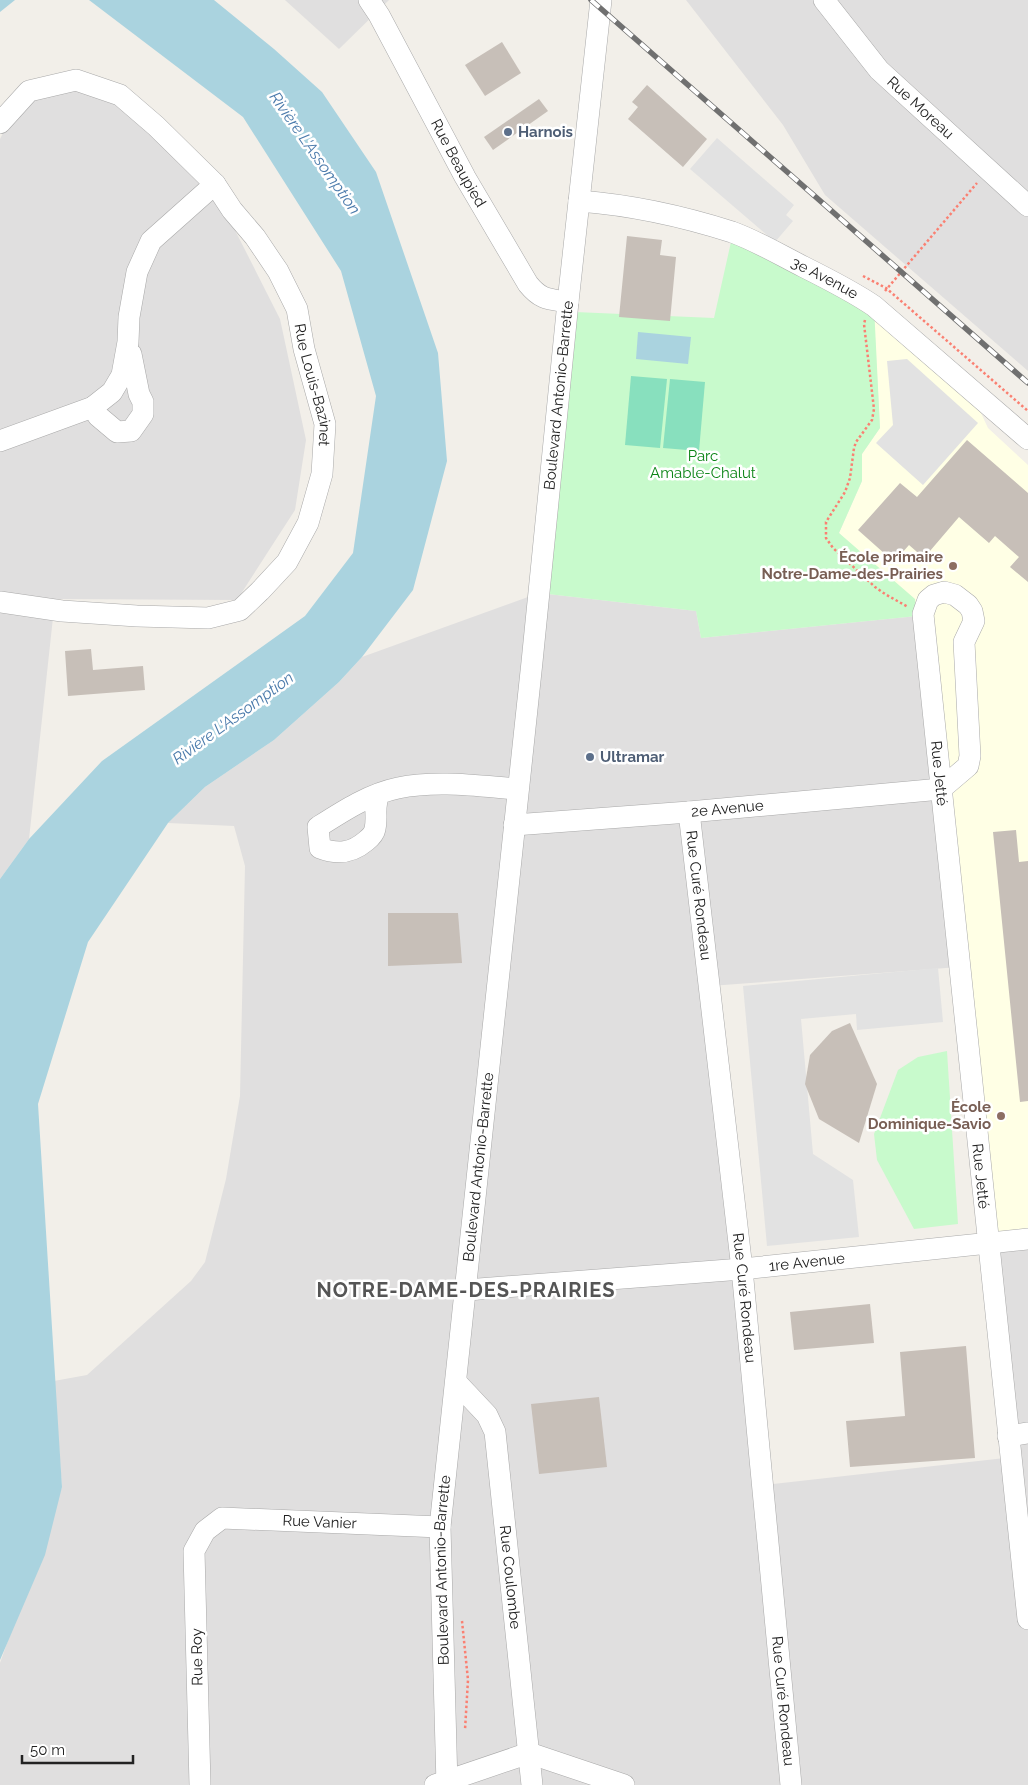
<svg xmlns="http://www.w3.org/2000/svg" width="1028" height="1785" font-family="Raleway,sans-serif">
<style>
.residential{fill:#e0dfdf}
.education{fill:#ffffe5}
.park{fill:#c8facc}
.pitch{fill:#88e0be}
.parking{fill:#e2e2e2}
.water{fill:#aad3df}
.building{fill:#c7bfb8}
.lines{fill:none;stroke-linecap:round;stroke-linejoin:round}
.minor-casing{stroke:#a9a9a9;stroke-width:22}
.path{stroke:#fa8072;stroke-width:2.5;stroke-dasharray:2.5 2.5;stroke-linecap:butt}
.minor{stroke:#fff;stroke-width:21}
.rail-casing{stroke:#707070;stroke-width:5.5}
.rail{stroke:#fff;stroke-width:4;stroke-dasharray:11;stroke-linecap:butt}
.service-dot{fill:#5c6f8a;stroke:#fff;stroke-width:2}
.education-dot{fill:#8d6e63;stroke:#fff;stroke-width:2}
.labels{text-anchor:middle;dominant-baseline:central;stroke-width:5;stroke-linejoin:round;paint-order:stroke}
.street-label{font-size:15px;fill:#222;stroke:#fff}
.service-label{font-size:15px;font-weight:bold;fill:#4e5e75;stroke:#fff;text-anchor:start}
.park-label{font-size:15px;fill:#0c8416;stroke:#fff}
.education-label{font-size:15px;font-weight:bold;fill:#785e54;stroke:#fff;text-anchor:end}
.water-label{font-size:16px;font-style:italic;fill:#4a7aab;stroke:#fff}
.district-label{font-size:20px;font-weight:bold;letter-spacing:1px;fill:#555;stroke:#fff}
</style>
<rect width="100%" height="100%" fill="#f2efe9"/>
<g class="residential">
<path d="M285,0h104l-50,49z"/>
<path d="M686,0h342v371l-203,-176 -42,-70z"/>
<path d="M28,84l84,3 91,80 77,152 26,121 -11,70 -58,90 -182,-1 -26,240 -29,40v-740z"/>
<path d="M539,593l157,18 5,27 216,-22 42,351 -249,19 45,500 250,-28 -17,-214 40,-5v546h-1028v-122l62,-176 -8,-106 33,-6 104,-94 14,-19 21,-83 14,-83 5,-230 -11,-40 -66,-3 37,-36 69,-47 65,-58 23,-25z"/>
</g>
<path class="education" d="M874,317l106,94 8,17 40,37v774l-40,5 -61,-629 -88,-82 23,-52v-27l18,-26z"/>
<g class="park">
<path d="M733,233l141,73 6,122 -18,26v27l-23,52 76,66 2,17 -216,22 -5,-27 -157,-18 36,-281 139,6z"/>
<path d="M947,1051l11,173 -44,5 -37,-69 -3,-26 24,-64 20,-13z"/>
</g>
<g class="pitch">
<path d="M631,376l36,3 -7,69 -35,-3z"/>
<path d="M670,379l35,3 -6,69 -36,-3z"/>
</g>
<g class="parking">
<path d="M717,138l77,67 -8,10 7,6 -18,21 -85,-73z"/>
<path d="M907,359l71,64 -55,62 -47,-42 17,-18 -6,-64z"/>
<path d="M938,968l5,54 -86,8 -1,-16 -55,5 12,135 40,26 6,57 -92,9 -24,-260z"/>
</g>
<g class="water">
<path d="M0,0h15l-15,12z"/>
<path d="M89,0h125l60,49 48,43 54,80 62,181 9,108 -34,129 -51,67 -23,25 -65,58 -69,47 -37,36 -80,119 -50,162 24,383 -17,68 -45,105v-781l29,-40 73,-78 203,-145 48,-63 23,-157 -35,-125 -98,-154z"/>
<path d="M638,332l53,5 -3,27 -52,-5z"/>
</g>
<g class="building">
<path d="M502,42l19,31 -36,23 -20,-31z"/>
<path d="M647,85l60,54 -24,28 -55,-48 10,-12 -6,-5z"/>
<path d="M539,99l9,12 -55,39 -9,-13z"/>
<path d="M627,236l35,4 -2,15 16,2 -6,64 -51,-4z"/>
<path d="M967,440l61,53v89l-18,-15 9,-10 -24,-21 -6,7 -30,-26 -35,41 -15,-13 -15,17 -36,-32 42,-47 17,14z"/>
<path d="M91,649l2,21 50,-4 2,24 -77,6 -3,-45z"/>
<path d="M1016,830l3,32 9,-1v240l-8,1 -27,-270z"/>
<path d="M388,913h70l4,50 -74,3z"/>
<path d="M850,1023l27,61 -18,59 -40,-24 -14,-35 5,-29 22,-24z"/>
<path d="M870,1304l4,39 -80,7 -4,-38z"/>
<path d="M966,1346l9,112 -125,9 -4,-46 59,-5 -5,-64z"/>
<path d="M599,1397l8,70 -68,7 -8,-70z"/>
</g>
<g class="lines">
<g class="minor-casing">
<g id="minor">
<path id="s1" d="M369,0l10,15 86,162 63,107c13,16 20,15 40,18"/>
<path id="s2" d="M824,0l55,70 149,136"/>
<path id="s3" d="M0,123l29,-32 47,-11 44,15 36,31 59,58 17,26 23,27 23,34 19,38 7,40 21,75 -3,50 -14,49 -21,39 -27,29 -20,19 -32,8 -71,-2 -75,-5 -62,-9"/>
<path id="s4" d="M579,201c52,4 103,15 153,31 25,9 48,23 72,35 24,12 48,24 70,39l154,133"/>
<path d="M93,407l5,9 19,16 14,-1 12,-17v-12l-4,-8 -8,-40"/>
<path d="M0,441l93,-34 19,-15 10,-17 6,-33 1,-25 8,-45 14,-31 64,-57"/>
<path d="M379,794c-6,14 -1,22 -4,35 -1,5 -4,8 -9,12 -14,12 -28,14 -46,7l-2,-21c25,-16 51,-33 80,-39 39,-8 80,-2 120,1"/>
<path id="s5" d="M689,812l53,457 49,516"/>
<path id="s6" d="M514,825l175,-13 252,-23 27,-23 2,-10 -6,-114 10,-21 -2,-10 -4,-6 -13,-10 -11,-3 -10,3 -6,5 -5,14c34,335 68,670 105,1005"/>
<path id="s7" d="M466,1290l276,-21 286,-30"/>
<path id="s8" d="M456,1382l31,33 8,17 37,353"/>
<path d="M1008,1436l20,-3"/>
<path id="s9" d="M200,1785l-6,-234 11,-20 17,-13 218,9"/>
<path d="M435,1785l94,-32 95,32"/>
<path id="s10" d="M447,1785l-7,-258 92,-865 36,-360 33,-302"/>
</g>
</g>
<g class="path">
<path d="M863,276l23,12 142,123"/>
<path d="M885,291l92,-108"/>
<path d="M865,320l-1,4 10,85 -2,11 -16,22 -2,6 -4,30 -5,14 -19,30v16l7,10 42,39 10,7 23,13"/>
<path d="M462,1621l6,59 -3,50"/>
</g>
<use href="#minor" class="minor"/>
<g class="rail-casing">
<path id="rail" d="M591,0l437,383"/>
</g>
<use href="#rail" class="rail"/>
</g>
<g class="service-dot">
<circle cx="508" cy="132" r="5"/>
<circle cx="590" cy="757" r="5"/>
</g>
<g class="education-dot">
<circle cx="953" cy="566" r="5"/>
<circle cx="1001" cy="1116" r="5"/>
</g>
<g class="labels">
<g class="street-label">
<text stroke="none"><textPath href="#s2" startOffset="145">Rue Moreau</textPath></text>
<text stroke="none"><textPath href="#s1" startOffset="186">Rue Beaupied</textPath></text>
<text stroke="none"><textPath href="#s4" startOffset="260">3e Avenue</textPath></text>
<text stroke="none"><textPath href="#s3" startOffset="496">Rue Louis-Bazinet</textPath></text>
<text stroke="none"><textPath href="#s10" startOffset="1396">Boulevard Antonio-Barrette</textPath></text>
<text stroke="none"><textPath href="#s6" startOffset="850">Rue Jetté</textPath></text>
<text stroke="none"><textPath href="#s6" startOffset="214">2e Avenue</textPath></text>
<text stroke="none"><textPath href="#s5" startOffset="84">Rue Curé Rondeau</textPath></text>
<text stroke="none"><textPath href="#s10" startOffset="620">Boulevard Antonio-Barrette</textPath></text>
<text stroke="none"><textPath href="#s6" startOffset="1255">Rue Jetté</textPath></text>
<text stroke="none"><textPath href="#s7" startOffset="342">1re Avenue</textPath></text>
<text stroke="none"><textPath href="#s5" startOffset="489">Rue Curé Rondeau</textPath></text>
<text stroke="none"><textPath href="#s9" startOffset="376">Rue Vanier</textPath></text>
<text stroke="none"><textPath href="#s10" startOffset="215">Boulevard Antonio-Barrette</textPath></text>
<text stroke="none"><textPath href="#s8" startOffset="210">Rue Coulombe</textPath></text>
<text transform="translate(197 1657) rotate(-91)">Rue Roy</text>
<text stroke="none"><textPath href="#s5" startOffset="894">Rue Curé Rondeau</textPath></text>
</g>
<g class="service-label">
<text x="518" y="132">Harnois</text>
<text x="600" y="757">Ultramar</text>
</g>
<g class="park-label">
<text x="703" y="456">Parc<tspan x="703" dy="17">Amable-Chalut</tspan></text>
</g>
<g class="education-label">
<text x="943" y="557">École primaire<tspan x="943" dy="17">Notre-Dame-des-Prairies</tspan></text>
<text x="991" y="1107">École<tspan x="991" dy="17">Dominique-Savio</tspan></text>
</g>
<g class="water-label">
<text transform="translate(315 153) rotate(55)">Rivière L'Assomption</text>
<text transform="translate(233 718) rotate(-36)">Rivière L'Assomption</text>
</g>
<g class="district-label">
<text x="466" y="1290">NOTRE-DAME-DES-PRAIRIES</text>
</g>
</g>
<path d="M22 1755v8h111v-8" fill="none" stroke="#222222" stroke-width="2.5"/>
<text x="30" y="1755" font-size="15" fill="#222222" stroke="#ffffff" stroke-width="4" paint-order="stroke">50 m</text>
</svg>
